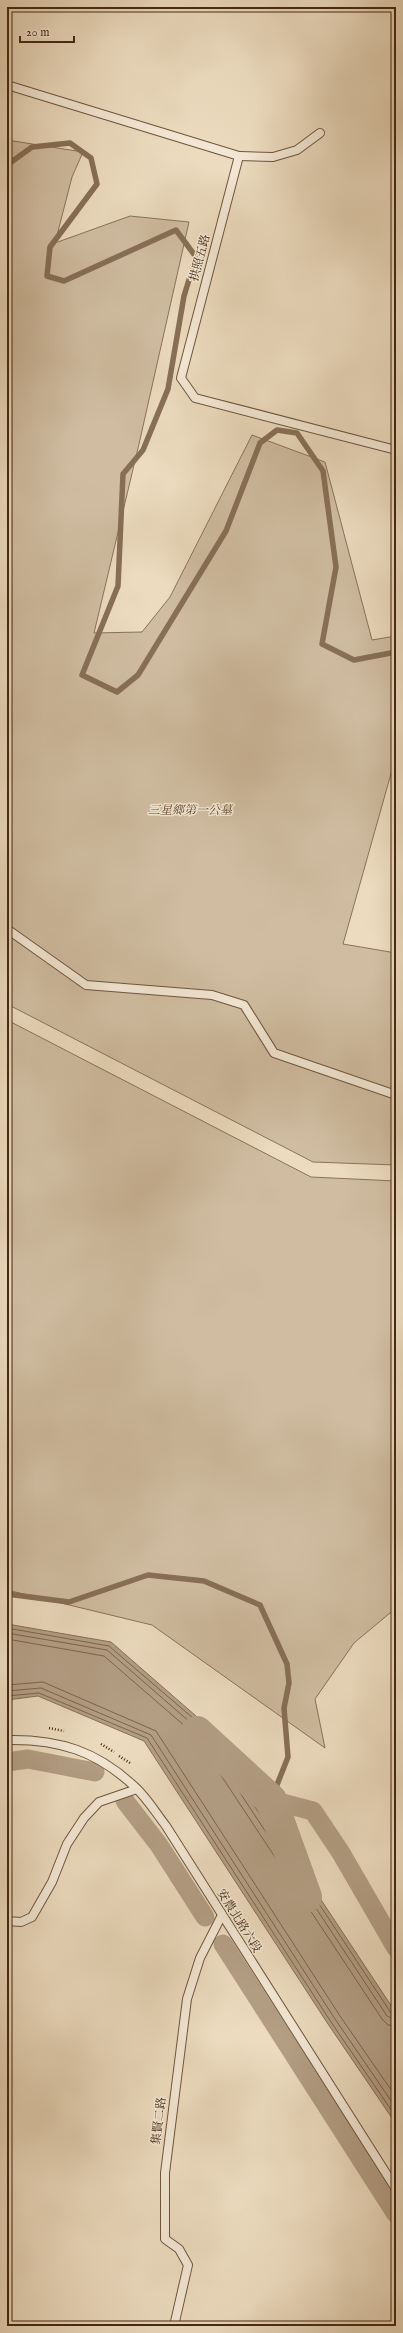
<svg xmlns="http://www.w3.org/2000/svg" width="403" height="2333" font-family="'IM FELL English','Noto Serif TC',serif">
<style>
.green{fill:#d0bda1;stroke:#8a725a}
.water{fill:#b39e84;stroke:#876f56}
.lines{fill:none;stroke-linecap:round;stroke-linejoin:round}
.shore{stroke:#7c634b;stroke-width:1}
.stream{stroke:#876f56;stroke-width:5.5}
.canal{stroke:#b39e84;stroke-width:19}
.river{stroke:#b39e84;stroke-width:32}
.lane-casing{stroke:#6f553d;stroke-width:10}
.path{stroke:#452812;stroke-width:2.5;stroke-dasharray:1 2;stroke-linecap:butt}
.lane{stroke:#f3e8d5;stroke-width:8}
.labels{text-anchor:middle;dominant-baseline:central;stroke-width:3;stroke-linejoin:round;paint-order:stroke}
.street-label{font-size:12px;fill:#452812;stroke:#f3e8d5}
.park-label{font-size:12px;font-style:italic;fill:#61462f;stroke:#f3e8d5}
</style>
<rect width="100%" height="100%" fill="#ecdbbe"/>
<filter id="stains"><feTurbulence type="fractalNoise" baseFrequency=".005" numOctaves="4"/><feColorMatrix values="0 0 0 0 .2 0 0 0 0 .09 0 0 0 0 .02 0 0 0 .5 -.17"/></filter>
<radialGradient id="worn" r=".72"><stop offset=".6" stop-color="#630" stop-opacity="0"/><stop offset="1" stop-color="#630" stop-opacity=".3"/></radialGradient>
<g class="green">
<path d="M7,140l76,12 -11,25 -17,66 75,-27 59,6 -50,222 -45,189 48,-1 28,-35 82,-162 73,27 47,178 24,-4v126l-2,1 -51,181 53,9v212l-83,-3 -306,-158z"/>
<path d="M7,1020l304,157 85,4v427l-42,35 -39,56 10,49 -173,-123 -145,-35z"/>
</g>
<path class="water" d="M7,1624l104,18 93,81 192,290v111l-68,-100 -184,-283 -106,-45 -31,4z"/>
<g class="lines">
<g class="shore">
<path d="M7,1628l102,18 92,79 190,288 5,2"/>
<path d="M7,1633l100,17 91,79 189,287 9,4"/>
<path d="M7,1639l97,17 89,77 189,286 6,6 8,1"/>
<path d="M7,1685l36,-3 113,49 184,285 56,81"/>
<path d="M7,1691l34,-3 110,47 184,284 61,89"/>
<path d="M7,1696l32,-3 108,45 184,284 65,95"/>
</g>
<g class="stream">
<path d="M7,165l25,-18 38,-4 21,15 6,26 -47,63 -3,29 17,5 112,-51 20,27 -12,39 -16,93 -25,61 -20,24 -5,112 -36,89 35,17 21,-17 88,-144 34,-88 17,-13 20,3 26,38 13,96 -14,77 32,16 42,-8"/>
<path d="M7,1594l62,8 79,-27 56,6 56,24 27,59 2,19 -5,25 4,49 -17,43"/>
</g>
<g class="canal">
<path d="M7,1762l21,-3 67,13"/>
<path d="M271,1800l42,11 28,42 55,95"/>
<path d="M125,1801l34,44 46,72"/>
<path d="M223,1944l173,270"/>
</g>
<path class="river" d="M197,1732l74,68 35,97"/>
<g class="lane-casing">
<g id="lane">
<path d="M7,85l232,71 -58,222 14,20 201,52"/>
<path d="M239,156l34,1 24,-7 23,-17"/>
<path d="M7,929l79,56 126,10 32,10 30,48 122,42"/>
<path d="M7,1740c52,-1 90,11 128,47 12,11 21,26 31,39l230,363"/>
<path d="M7,1921l14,1 11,-5 20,-35 15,-38 17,-26 15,-16 38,-13"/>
<path d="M174,2326l14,-61 -9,-16 -14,-10v-66l22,-174 13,-41 22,-43"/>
</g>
</g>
<g class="path">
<path d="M49,1728l15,3"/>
<path d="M101,1744l13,8"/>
<path d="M119,1756l11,7"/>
</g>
<use href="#lane" class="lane"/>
</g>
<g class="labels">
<g class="street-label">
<text transform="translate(200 258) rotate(-75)">拱照五路</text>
<text transform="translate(239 1921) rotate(58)">安農北路六段</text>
<text transform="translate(159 2121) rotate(-83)">集賢二路</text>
</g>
<g class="park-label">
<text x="190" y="810">三星鄉第一公墓</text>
</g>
</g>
<rect width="403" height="2333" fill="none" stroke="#ecdbbe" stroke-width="24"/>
<rect x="8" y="8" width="387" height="2317" fill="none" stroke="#452812" stroke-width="2"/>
<rect x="12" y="12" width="379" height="2309" fill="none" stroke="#452812"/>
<path d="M20 36v6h54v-6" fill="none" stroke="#452812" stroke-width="2"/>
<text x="26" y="36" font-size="12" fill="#452812" stroke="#f3e8d5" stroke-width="3" paint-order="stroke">20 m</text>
<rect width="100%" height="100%" filter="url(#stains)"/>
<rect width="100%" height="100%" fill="url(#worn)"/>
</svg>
